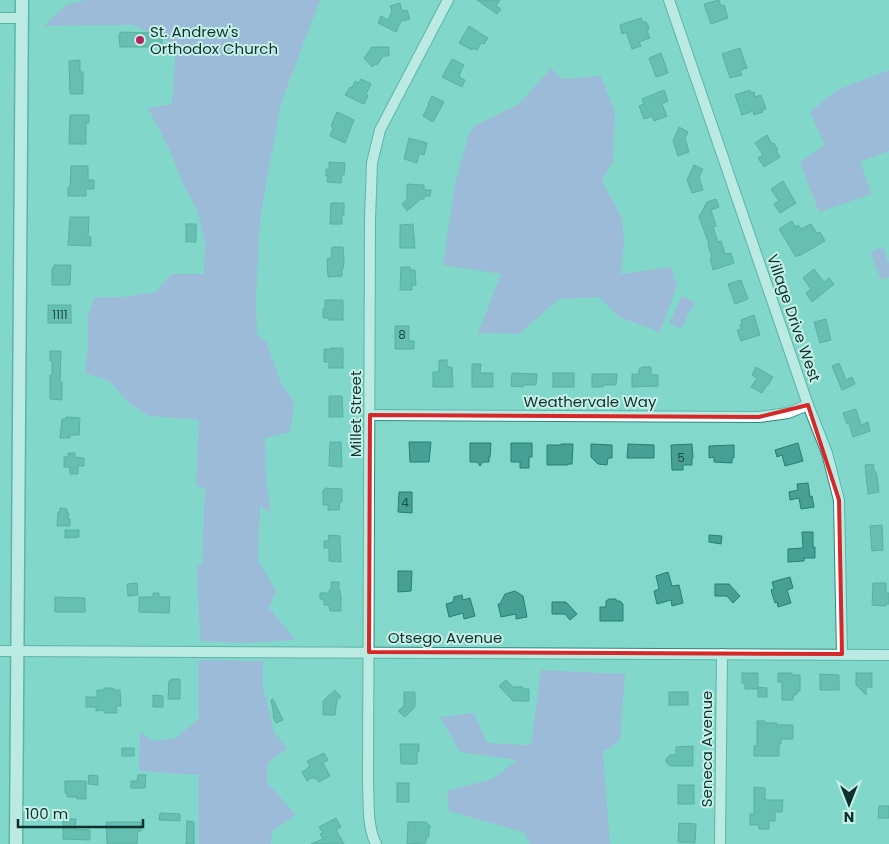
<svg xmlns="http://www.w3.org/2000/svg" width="889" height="844" font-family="Poppins,sans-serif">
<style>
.green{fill:#ba98e8}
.building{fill:#489f93;stroke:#238075}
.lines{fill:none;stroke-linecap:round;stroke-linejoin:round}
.minor-casing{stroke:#2e887d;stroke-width:12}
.tertiary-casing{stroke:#2e887d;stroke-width:15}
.minor{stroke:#fff;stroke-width:10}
.tertiary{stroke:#fff;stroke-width:12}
.marked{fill:none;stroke:#d62828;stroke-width:4;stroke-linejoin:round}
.poi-dot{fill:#b3255c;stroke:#c7f0e8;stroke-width:2}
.labels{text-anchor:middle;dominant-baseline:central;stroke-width:4;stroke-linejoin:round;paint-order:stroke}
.number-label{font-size:12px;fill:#1c4d46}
.poi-label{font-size:15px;fill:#0d322d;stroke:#c7f0e8;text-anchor:start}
.street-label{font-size:15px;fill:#0d322d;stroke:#c7f0e8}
</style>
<rect width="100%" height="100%" fill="#82d8cb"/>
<g class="green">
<path d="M86,0h234l-39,103 -21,115 -4,80 1,36 10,9 13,38 14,21 -4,30 -25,6 1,40 5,36 -11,-9 -2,55 18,31 -7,17 27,32 -58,3 -38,-2 -3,-75 5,-1 3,-77 -9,-2 3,-66 -50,-4 -20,-13 -20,-22 -24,-8 3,-24v-32l7,-20h27l34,-5 15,-18h33l1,-32 -8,-32 -13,-24 -13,-33 -23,-45 24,-4 4,-59 -43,-20 -89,1 22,-21z"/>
<path d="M551,68l11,11 39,-3 14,36 -2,49 -11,20 20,37 2,24 -3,32 50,-7 6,19 -17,46 -41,-15 -20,-20 -40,2 -40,35 -41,-1 23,-59 -58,-9 12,-81 13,-47 6,-11 45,-22z"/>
<path d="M889,70v81l-29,11 12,32 -53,18 -19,-50 25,-17 -15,-33 27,-22z"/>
<path d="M883,247l6,17v13l-8,3 -10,-28z"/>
<path d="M682,296l13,6 -14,27 -12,-6z"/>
<path d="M199,660l64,1v25l11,46 13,16 -19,15 -1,19 29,33 -24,16 -1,13h-72v-69l-60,-4 1,-39 12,9 25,-3 3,-4 19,-15z"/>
<path d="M541,670l84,4 -5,67 -17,11 7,92h-80l-7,-12 -74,-21 -2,-20 45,-12 26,-19 -58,-8 -20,-35 34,-4 13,30 44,2z"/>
</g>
<g class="building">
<path d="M477,0h23l-4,6 5,3 -4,5z"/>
<path d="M719,0l2,6 3,-1 4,13 -17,6 -7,-20z"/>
<path d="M400,3l2,8 5,-1 3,9 -9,2 -5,11 -18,-9 3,-7 7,4 4,-9 -2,-5z"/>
<path d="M641,18l2,4h3l2,3 1,4 -2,2 3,7 -11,4 2,4 -9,3 -6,-17 -4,2 -2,-9z"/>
<path d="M469,26l19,12 -4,6 -3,-1 -4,7 -4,-2 -1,2 -13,-7z"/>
<path d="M120,32l32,1v1l10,1v10h-10v2h-32l-1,-12 1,1z"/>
<path d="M372,47h17v9h-6l-6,9 -2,-1 -3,3 -8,-9z"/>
<path d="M740,48l7,20 -7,2 2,5 -12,3 -8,-24z"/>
<path d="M661,53l7,20 -12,4 -7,-19z"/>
<path d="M452,59l12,6 -5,10h1l-1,2 6,3 -3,7 -20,-10z"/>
<path d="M80,60v12h3v22h-13l-1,-33z"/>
<path d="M361,79l10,5 -5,10 2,2 -4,8 -19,-9 5,-8 2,1 3,-7 4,2z"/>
<path d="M664,90l4,11 -6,3 5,12 -13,5 -2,-5 -8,3 -5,-13 5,-2 -2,-5z"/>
<path d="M750,90l1,3 3,-1 1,5 6,-2 5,14 -4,1 1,2 -9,3 -1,-4 -11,4 -7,-20z"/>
<path d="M432,96l12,6 -11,20 -10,-6 6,-12h-1z"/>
<path d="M337,112l17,8 -9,23 -15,-7 3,-8 -2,-2z"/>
<path d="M70,115h19v8h-3v21h-17z"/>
<path d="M679,127l9,5 -3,6 4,14 -11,4 -5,-15z"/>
<path d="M767,135l5,9 2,-1 4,7 -2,1 4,6 -16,10 -6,-9 5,-3 -8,-12z"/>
<path d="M409,138l18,5 -3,12 -5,-1 -2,9 -13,-4z"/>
<path d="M329,162l16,1 -1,12 -2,-1 -1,9 -14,-1 1,-6h-2v-7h3z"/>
<path d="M694,165l9,4 -4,8 4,13 -11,3 -5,-13z"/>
<path d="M71,166h17v14h6v9h-8v7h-18v-9h2z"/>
<path d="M783,181l13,22 -16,10 -6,-9 5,-3 -8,-12z"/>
<path d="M407,184l17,1v5h7l-1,6h-6v3h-3l-14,12 -5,-7 5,-5z"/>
<path d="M716,199l3,8 -8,3 5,16 -3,1 5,15 3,-1 4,13 6,-1 3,10 -21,7 -3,-12 2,-1 -4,-12 1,-1 -10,-27 8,-15z"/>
<path d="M331,203h13v12h-2v9h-12z"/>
<path d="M70,217h19l-1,20h3v9l-23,-1z"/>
<path d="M792,221l3,6 3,-2 3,4 10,-5 6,9 3,-1 5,9 -26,15v-1l-3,2 -17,-28z"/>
<rect x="186" y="224" width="10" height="18"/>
<path d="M413,224l2,24h-15v-23z"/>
<path d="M332,247h11l1,14 -1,8 -1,1v6l-14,1 -1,-18 4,-1z"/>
<path d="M54,265h17l-1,20h-18v-17h2z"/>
<path d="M401,267h9v3h5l1,15h-4v5h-12z"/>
<path d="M814,269l10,13 5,-4 5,6 -22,18 -6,-9 5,-4 -8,-11z"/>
<path d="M741,280l7,19 -13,5 -7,-20z"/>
<path d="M325,300h18v20h-14v-2h-6v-9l2,-1z"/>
<rect x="48" y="305" width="23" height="18"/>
<path d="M754,315l6,20 -19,6 -4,-11 4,-1 -1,-4h2l-1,-5z"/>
<path d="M826,319l5,21 -11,3 -6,-21z"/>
<path d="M395,326h14v15h5v8h-19z"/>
<path d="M330,348h13v20h-14v-6h-5v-13h6z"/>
<path d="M50,351h11l-1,31h2v18l-12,-1v-24l2,1v-15h-2z"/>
<path d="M439,360h8v7h5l1,20h-20v-15h6z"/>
<path d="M839,363l7,17 6,-3 3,7 -13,6 -10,-24z"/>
<path d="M472,364h9l-1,9h13v14h-21z"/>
<path d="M642,367h9v8h7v11l-26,1v-13h7v-5z"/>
<path d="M756,367l17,10 -5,8h-1l-5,8 -11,-6 6,-9 -5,-3z"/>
<path d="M512,373l25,1 -1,11h-13v2l-12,-1z"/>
<rect x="553" y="373" width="21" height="14"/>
<path d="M592,374h25l-1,11h-13v2h-11z"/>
<path d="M329,396h13l1,21h-14z"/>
<path d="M856,409l5,16 7,-3 2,9 -17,6 -4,-14 -2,1 -4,-11z"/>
<path d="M66,417l14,1 -1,17h-9v3h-10l2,-19h4z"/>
<path d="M330,442h11l1,25 -13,-1z"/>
<path d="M409,442h22l-2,20h-19z"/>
<path d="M470,443h21l-1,14h-1v5h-6l-3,4 -3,-4h-7z"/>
<path d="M511,443h21v14h-3v11h-9v-6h-9z"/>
<path d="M798,443l5,18 -18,5 -3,-11 -5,2 -2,-7z"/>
<path d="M561,444h12l-1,20h-4v1h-21v-20h14z"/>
<path d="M591,444l21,1v13h-4l-1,7 -9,-1 -7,-7z"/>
<path d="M628,444l26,1v13h-27z"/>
<path d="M692,444l1,14h-1v7h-9v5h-11l-1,-25z"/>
<path d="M734,445v13h-2v5l-18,-1v-5l-5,1v-12z"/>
<path d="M68,453h7v4l9,1v8h-6v8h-8v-7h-6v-10h4z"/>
<path d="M873,464l1,6 1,1 2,5 2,16 -11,2 -3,-29z"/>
<path d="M808,483l2,14 2,-1 2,11 -13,2 -2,-11 -9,2 -1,-8 9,-2 -1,-6z"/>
<path d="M325,488l17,1v13l-2,-1 -1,9h-11v-5h-5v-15h2z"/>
<path d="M399,492h13v21l-14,-1z"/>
<path d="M60,508l7,1v4h2l-1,6h2v7h-13l1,-14h2z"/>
<path d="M882,525l1,25 -11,1 -2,-25z"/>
<path d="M65,530h14v7l-14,1z"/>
<path d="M802,532h11v15h2v11h-11v3l-16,1v-13l15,-1z"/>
<path d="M329,535l11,1 1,26 -12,-1v-13h-5v-7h4z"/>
<path d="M709,535l13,1 -1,8 -12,-2z"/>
<path d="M398,571h14l-1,20 -13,1z"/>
<path d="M668,572l4,14 7,-1 4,18 -11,3 -1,-6 -14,4 -3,-13 5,-2 -3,-13z"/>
<path d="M790,577l3,11 -6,2 4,13 -13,4 -1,-5 -2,1 -4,-13 3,-1 -2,-7z"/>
<path d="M331,582h8v8h1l1,8v13h-11l-1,-6h-5v-6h-4v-6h9v-3h2z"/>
<path d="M137,583l1,12 -10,1 -1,-12z"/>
<path d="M873,583h13v10h3v11h-3v2l-14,-1z"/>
<path d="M715,584h14l11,12 -7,7 -6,-7h-12z"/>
<path d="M515,591l8,5 4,21 -11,2v-5l-15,3 -3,-13h2l5,-10z"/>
<path d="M153,593h6v4h11l-1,16 -30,-1v-15h14z"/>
<path d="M462,595l1,5 7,-2 5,18 -11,3 -1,-6 -14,4 -3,-13 7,-2 1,-5z"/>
<path d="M55,597l30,1v14h-30z"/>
<path d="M609,599h7v2h4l3,3v17h-23v-14h6v-6z"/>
<path d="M552,602h14l11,12 -7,6 -5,-6h-13z"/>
<path d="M742,673h16v16h-13v-6h-3z"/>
<path d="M778,673h14v2h8v16h-3v3l-4,2v4h-11v-18h-4z"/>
<path d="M856,673h16v14h-6v8l-10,-10z"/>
<path d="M820,674l19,1v15h-19z"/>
<path d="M171,679h9v20h-12l1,-18h2z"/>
<path d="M506,680l7,7h10v2h6v12h-16l-14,-15z"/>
<path d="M758,687l9,1v9h-9z"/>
<path d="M104,688h9v2h7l1,16h-5l1,7h-13v-3l-8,1v-4h-10v-10h11v-7h7z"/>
<path d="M335,690l6,7 -4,3 -2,15h-12v-14z"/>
<path d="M404,692h11v15l-10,10 -7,-6 6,-5z"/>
<rect x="669" y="692" width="19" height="13"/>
<path d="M153,695l10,1v11h-10z"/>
<path d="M273,699l10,21 -7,3 -3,-6 1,-1 -3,-16z"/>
<path d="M757,721h8v2h12v2h16v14h-12v5h-2v12h-25v-10h3z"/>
<path d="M400,744h19v8h-2v12h-16z"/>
<path d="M693,746v20h-23l-4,-4v-3l4,-4h6v-8z"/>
<rect x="122" y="748" width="12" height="8"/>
<path d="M324,753l4,7 -5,3 7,13 -11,6 -3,-4 -2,1 -1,-2 -6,4 -5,-9 6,-4v-1l2,-1 -3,-5z"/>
<path d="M89,775l9,1v9l-10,-1z"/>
<path d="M138,775h8l-1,13h-14v-7h6z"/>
<path d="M65,781h21v18h-9v-2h-10v-4h-2z"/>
<rect x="397" y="783" width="12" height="19"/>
<rect x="678" y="785" width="16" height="19"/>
<path d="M754,787l11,1v12h18l-1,12h-7v9h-6v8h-10v-4h-9v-11h4z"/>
<path d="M879,806h10v12h-11z"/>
<path d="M160,813l20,1v7l-21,-1z"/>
<path d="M336,818l5,9 -5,3 8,14h-33l12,-5 -3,-5 3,-1 -4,-6z"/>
<path d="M63,819h13l-1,10 15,1v10l-27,-1z"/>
<path d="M187,821l7,1v22h-8z"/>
<path d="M106,822h35v9h-3l-1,13h-30z"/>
<path d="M408,822h18l5,5 -2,2v8h-3v6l-19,1z"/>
<path d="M679,823l17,1 -1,19 -17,-1z"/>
</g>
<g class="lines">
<g class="minor-casing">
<g id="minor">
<path d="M669,0l139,405 19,48 12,47 3,154"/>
<path d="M0,18h22"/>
<path d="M370,415l389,2 29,-4 20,-8"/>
<path d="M0,651l889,4"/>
<path d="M376,844c-9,-18 -7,-41 -8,-61l2,-564 2,-56 8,-33 68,-130"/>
<path d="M720,844l2,-190"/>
</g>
</g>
<g class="tertiary-casing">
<path id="tertiary" d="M16,844l6,-844"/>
</g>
<use href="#minor" class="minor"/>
<use href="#tertiary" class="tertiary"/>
</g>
<path d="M0 0H889V844H0ZM808,405l31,95 3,154 -473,-2 1,-237 389,2z" fill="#82d8cb" fill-opacity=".55" fill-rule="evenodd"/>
<path class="marked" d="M808,405l31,95 3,154 -473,-2 1,-237 389,2z"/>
<circle class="poi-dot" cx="140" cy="40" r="5"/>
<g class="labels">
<g class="number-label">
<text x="60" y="314">1111</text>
<text x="402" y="334">8</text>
<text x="681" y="457">5</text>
<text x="405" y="502">4</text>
</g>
<g class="poi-label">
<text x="150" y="31">St. Andrew's<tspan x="150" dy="17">Orthodox Church</tspan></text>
</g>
<g class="street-label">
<text transform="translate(794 318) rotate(71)">Village Drive West</text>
<text x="590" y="401">Weathervale Way</text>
<text transform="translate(355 414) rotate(-90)">Millet Street</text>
<text x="445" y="637">Otsego Avenue</text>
<text transform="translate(706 749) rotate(-90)">Seneca Avenue</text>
</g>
</g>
<g transform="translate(849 804) rotate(180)" stroke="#c7f0e8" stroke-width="4" paint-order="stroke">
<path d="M0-4L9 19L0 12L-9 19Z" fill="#0d322d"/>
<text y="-8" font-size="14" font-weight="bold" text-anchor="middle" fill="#0d322d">N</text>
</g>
<path d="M18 819v8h125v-8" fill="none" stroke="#0d322d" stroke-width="2.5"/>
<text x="25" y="819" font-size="15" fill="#0d322d" stroke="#c7f0e8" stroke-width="4" paint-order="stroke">100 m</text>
</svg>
